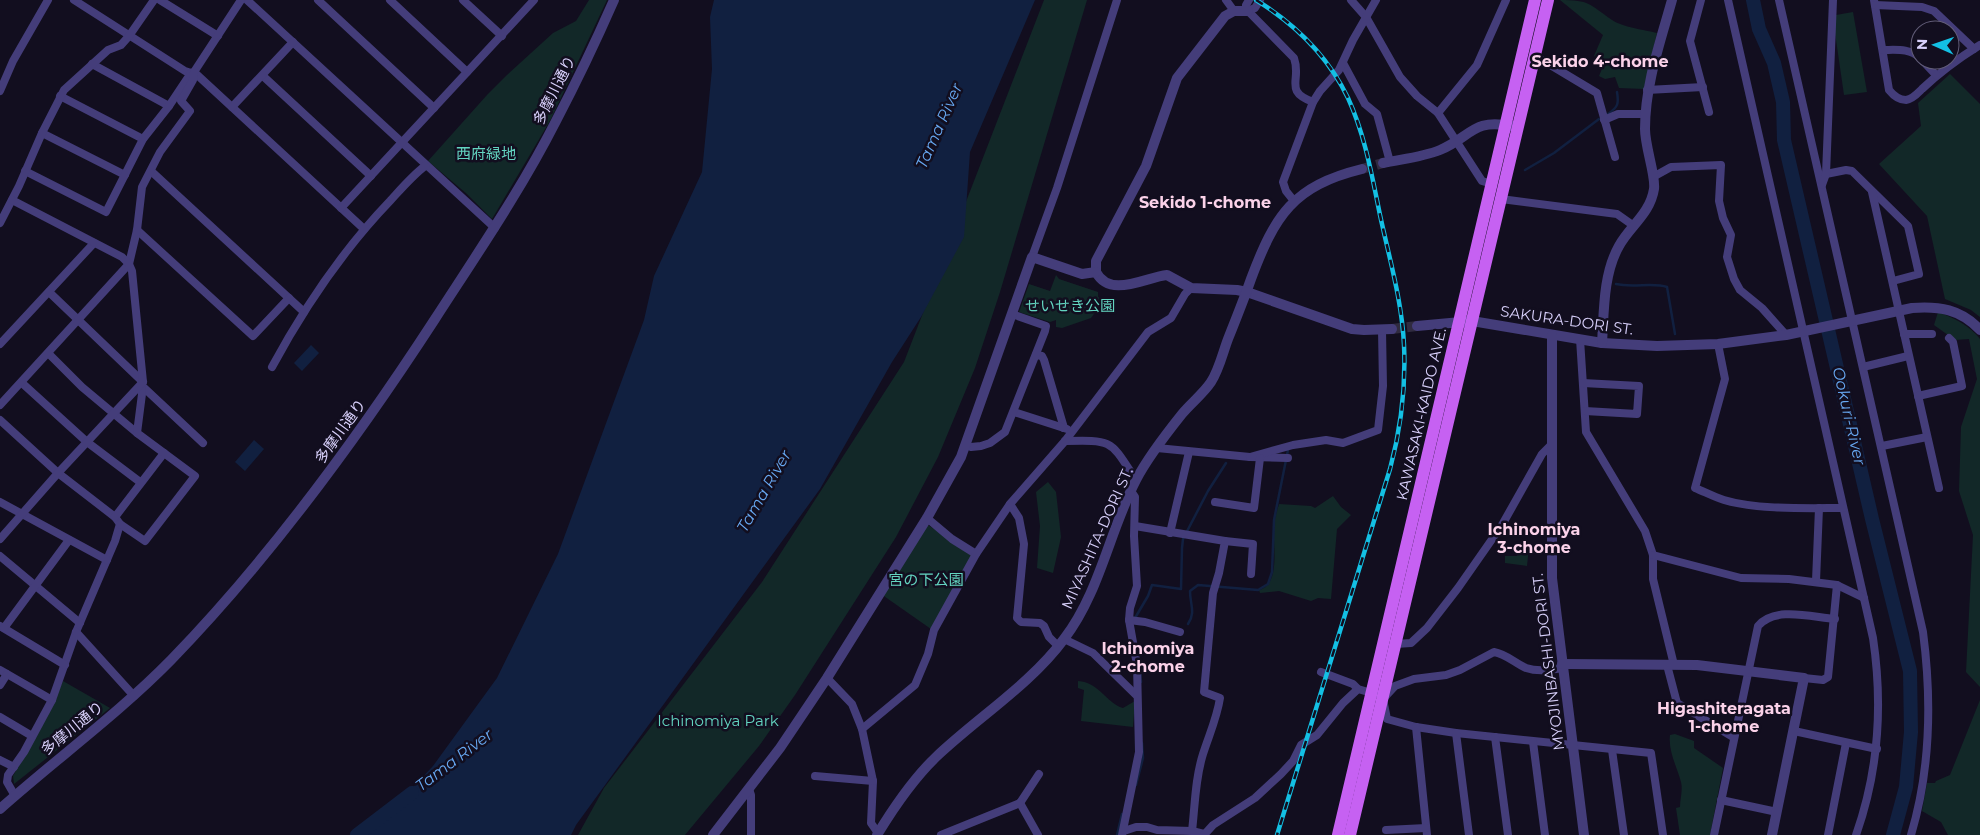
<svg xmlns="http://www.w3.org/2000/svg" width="1980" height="835" font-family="Montserrat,'Noto Sans JP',sans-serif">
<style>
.green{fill:#122828}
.water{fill:#112040}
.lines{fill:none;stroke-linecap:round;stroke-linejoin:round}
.stream{stroke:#112040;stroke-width:2.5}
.river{stroke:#112040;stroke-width:14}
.tertiary-tunnel{stroke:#302b40;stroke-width:10;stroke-dasharray:10 5;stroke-linecap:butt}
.minor{stroke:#443d7a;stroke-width:8}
.tertiary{stroke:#443d7a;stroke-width:10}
.primary{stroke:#c661f2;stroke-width:12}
.rail-casing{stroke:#13c0e4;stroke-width:4.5}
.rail{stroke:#120e1f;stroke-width:2.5;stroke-dasharray:8;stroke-linecap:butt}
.labels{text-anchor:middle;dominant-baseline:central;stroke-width:5;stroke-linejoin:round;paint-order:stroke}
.street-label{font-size:15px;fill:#d8d0fb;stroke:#120e1f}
.park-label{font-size:15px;fill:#63d4c0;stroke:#120e1f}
.neighbourhood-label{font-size:16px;font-weight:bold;fill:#fbd2e9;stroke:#120e1f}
.water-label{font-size:16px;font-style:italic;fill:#67a8f2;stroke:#120e1f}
</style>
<rect width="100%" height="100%" fill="#120e1f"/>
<g class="green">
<path d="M589,0h18l-56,119 -59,100 -25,-25 -39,-33 59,-66 20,-20 46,-42 23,-12z"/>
<path d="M1044,0h43l-87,292 -25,76 -37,89 -42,80 -101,158 -36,51 -74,89h-107l26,-47 158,-206 142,-220z"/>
<path d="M1560,0c30,0 29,4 52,20 10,7 33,10 45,13l-13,56 -25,-1 -4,-11 -10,2 -6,-3 5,-12 -10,-8 9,-21z"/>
<path d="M1853,12l14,80 -23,3 -10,-69 2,-11z"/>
<path d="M1950,74l30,30v213l-9,-7 -26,-11 -18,-83 -48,-52 42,-38 -3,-23z"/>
<path d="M1056,275l3,4 39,13v5l6,3 -13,18 -29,10 -6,-1v-7l-6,2 -31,-10 10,-28 21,7z"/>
<path d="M1938,312c16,6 31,13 42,27v348l-14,-15 7,-137 -14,-44 2,-64 16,-48 -8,-40 -14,1 -21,-15z"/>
<path d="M1048,482l8,10 5,45 -8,36 -16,-5 3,-42 -4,-34z"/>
<path d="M1333,496l8,11 10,8 -14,14 -6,70 -13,-1 -7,3 -32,-10 -19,2 -1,-3c23,-6 13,-48 15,-66 1,-7 3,-13 5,-20l32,2 4,2z"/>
<path d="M926,524l50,30 -45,75 -50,-35z"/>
<path d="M1517,547h12l-2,19 -22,-3v-7h12z"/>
<path d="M63,681l47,27 -96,76 -1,-8 40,-72z"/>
<path d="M1078,681c21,1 28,22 45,27l12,-7 -2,26 -52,-6 3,-31 -6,-2z"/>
<path d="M1980,700v135h-32l-7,-13 -19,-11 5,-28h8l1,-2 14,-6z"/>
<path d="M1675,734l19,7v7l29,20 -13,67h-30l-4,-27 4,-1c0,-8 3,-17 1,-25 -4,-15 -13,-31 -11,-47z"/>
</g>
<g class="water">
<path d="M714,0h321l-65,152 -6,85 -43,80 -29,45 -72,127 -244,336 -5,10h-203l65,-69 64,-88 61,-124 86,-234 10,-44 48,-104 10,-103 -2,-52z"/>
<path d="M311,345l8,8 -17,18 -8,-8z"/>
<path d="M254,440l10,9 -19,22 -10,-9z"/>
</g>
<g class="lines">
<g class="stream">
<path d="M1608,114c10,-7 11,-10 9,-22"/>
<path d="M1525,170l29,-17 45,-34"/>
<path d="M1616,284c17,4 38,-2 51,3l8,47"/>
<path d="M1135,618l13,-22 4,-11 29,4 1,-41 1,-9 25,-48 18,-28"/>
<path d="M1188,624c8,-12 2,-19 2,-33l8,-6 60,5 10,-6 4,-12 2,-52 14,-70"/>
<path d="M1140,668l1,14"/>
<path d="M1136,785l7,-27 -1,-15"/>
<path d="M1117,835l5,-21"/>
</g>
<g class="river">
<path d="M1753,0l6,29 15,34 9,39 1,38 88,379 38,152 1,61 -5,55 -13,48"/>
<path d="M357,835l55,-42"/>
</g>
<g class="tertiary-tunnel">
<path d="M1362,169l21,-6"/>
<path d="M1392,329l25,-3"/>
</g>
<g class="minor">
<path d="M74,0l111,71 6,2 3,-1 170,157"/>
<path d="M160,0l58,36"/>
<path d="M247,0l248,228"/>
<path d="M318,0l116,108"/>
<path d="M390,0l77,72"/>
<path d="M463,0l39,36"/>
<path d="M1226,0l8,11"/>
<path d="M1249,0l-3,5 2,6 46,47c8,22 -11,33 19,44"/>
<path d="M1351,0l15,17 34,60 17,19 21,17 44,68 10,3"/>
<path d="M1701,0l-11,41 19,71"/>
<path d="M1728,0l145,638c10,67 6,132 -17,197"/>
<path d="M1779,0l144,632c9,69 8,136 -12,203"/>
<path d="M1874,0l15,90c4,5 10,10 17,10 7,-1 12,-7 16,-11 18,-17 37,-31 58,-44"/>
<path d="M1875,5l47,2 12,4 40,38"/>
<path d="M1248,11l7,-3 5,-8"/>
<path d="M1883,50c13,0 27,-2 37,8"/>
<path d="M1534,58l8,2 55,33 18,64"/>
<path d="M1922,60l14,15"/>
<path d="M1343,63l22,41 12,10 13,48"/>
<path d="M92,64l77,42"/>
<path d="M263,76l108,100"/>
<path d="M1647,90l56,-3"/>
<path d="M0,91l13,-30 35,-61"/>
<path d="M60,96l83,43"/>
<path d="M232,107l61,-65"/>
<path d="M1438,113l39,-48 29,-65"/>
<path d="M1604,120l14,-6h27"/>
<path d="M42,133l83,42"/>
<path d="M25,171l81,41 37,-73 26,-33 22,-33"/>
<path d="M151,171l153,141"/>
<path d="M1826,174l20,-4 6,1 56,55 11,48 -26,7"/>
<path d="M1653,177l18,-10 50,-2 -2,36 4,17 8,17 -4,22 7,22 6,11 22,18 24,27"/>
<path d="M1822,185l4,-11 7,-174"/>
<path d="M1872,192l67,296"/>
<path d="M1501,199l116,15 17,12"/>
<path d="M1294,201l-8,-10 -3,-9 30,-80 7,-11 19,-21 14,-30 23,-40"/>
<path d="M341,208l193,-208"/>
<path d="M0,223l19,-37 23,-53 22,-43 44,-40 13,-5 8,-9 25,-36"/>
<path d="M137,230l116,106 36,-38"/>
<path d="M1032,257l25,-69 60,-188"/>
<path d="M49,292l94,90"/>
<path d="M1904,334h28"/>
<path d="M1580,339l6,93 59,99 8,24v24l21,86"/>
<path d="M0,344l94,-101"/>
<path d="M1718,344l7,35 -30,109c10,4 19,9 29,12 33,10 85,8 119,8"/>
<path d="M49,354l33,33 55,46"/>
<path d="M1036,355l6,1 2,4 20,68"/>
<path d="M272,367c33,-61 70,-116 118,-166 11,-12 22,-25 35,-35"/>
<path d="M1863,367l45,-11"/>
<path d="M22,383l65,59 53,40"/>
<path d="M1583,383l56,3 -2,28 -52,-3"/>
<path d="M141,385l62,58"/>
<path d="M1918,396l44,-10 -9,-44 -4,-4"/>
<path d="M0,405l129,-141 8,-34 5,-43 18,-35 30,-41 -9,-10 12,-21 1,-8 47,-72"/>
<path d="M1014,412l53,17"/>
<path d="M0,420l58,53 57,44 5,7 -5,17 -39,91 -24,68 -28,52 -16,23 -1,7 8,14"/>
<path d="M1065,441c49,-1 45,-1 71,39"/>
<path d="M965,445l6,2 10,-1 9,-3 15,-11 40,-101 1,-5 -34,-12"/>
<path d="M1882,446l45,-9"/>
<path d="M1157,448l93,9 38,1"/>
<path d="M1250,457l43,-12 33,-5 17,3 35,-13 5,-44 -1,-56"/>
<path d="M0,502l107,58"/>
<path d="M1215,502l39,6 6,-50"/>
<path d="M1010,504l9,14 5,26 -7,74 4,4 19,1 4,3 5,11 9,9"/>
<path d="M115,517l49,-64"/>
<path d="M927,518l25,21 24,15"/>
<path d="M120,524l25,17 50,-65 -58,-43 5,-39 -1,-9"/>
<path d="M1135,526l90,15 -6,32 -6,20 -9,99 16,6c-3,20 -11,37 -17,56 -8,25 -8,52 -11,77"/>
<path d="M1170,533l19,-81"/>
<path d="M0,539l58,-66 85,-91 -11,-111 -3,-7 -7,-7 -110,-57"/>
<path d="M1225,541l28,3 -2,30"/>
<path d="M1653,555l88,23 48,1 48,6 27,13"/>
<path d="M0,556l80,67"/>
<path d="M1816,581l3,-73"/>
<path d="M1129,620l16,2 35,10"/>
<path d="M0,626l65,39"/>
<path d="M4,628l65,-88"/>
<path d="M76,632l58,64"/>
<path d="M1064,639l29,14 43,42"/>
<path d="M1396,644l15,-1 16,-15 31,-40 44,-63 40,-71 9,-9"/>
<path d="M1667,665l10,38 56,34"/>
<path d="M1562,668c-12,2 -24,4 -36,0 -11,-5 -20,-14 -32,-16l-34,18 -14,5 -32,4 -19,7 -12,13 4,20 29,8 40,6 195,20 12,82"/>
<path d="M0,670l52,30"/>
<path d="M1321,672l32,12 5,5 17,5"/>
<path d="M827,678l25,26 10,25 11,52 -2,42 7,10"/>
<path d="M1804,678l19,2 5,-3 9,-92"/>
<path d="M0,685l7,-11"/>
<path d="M0,717l32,19"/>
<path d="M1416,727l11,108"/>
<path d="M862,729l53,-44 13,-31 6,-24 42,-76 34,-50 55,-63 83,-109 23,-14 14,-24 6,-6"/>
<path d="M1794,731l83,18"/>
<path d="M1456,733l13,102"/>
<path d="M1495,737l13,98"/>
<path d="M1533,742l12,93"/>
<path d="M1612,750l12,85"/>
<path d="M0,760l14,7"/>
<path d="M815,776l58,5"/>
<path d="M749,789l2,6v40"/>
<path d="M1721,800l56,12"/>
<path d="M1020,803l18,32"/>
<path d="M1020,803l19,-29"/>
<path d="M1386,830l40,-2"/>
<path d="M1124,831l12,-4h11l10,3 35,1 12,3"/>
<path d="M941,835l79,-32"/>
<path d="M1122,835l17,-83 -2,-87 -8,-45 1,-12 7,-22 -3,-50 1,-39 -4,-6"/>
<path d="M1204,835l9,-10 42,-27 26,-24 12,-13 8,-16 16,-10 26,-32 15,-14"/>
<path d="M1714,835l44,-209c17,-20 53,-9 77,-7"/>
<path d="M1828,835l18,-92"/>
</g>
<g class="tertiary">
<path d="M1248,11h-14l-9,5 -48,62 -31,88 -50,95v11c14,27 50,5 71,3l24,13 46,2 10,2 105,37 12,1 28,-1"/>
<path d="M1383,163c19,-4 40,-6 57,-13 31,-13 33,-32 71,-24"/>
<path d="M1417,326l55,-5 130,22 55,3 61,-2 68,-9 126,-27c27,-2 49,1 68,22"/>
<path d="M1552,335v243l32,257"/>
<path d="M1602,343c2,-31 1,-69 17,-97 11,-20 31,-32 35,-57 2,-13 -9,-42 -9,-60 0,-44 15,-86 27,-129"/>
<path d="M1562,664l135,1 107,13 -32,157"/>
<path d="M0,809c56,-50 118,-95 171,-149 100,-103 186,-221 264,-341 42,-65 86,-129 121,-198 21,-40 40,-80 58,-121"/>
<path d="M713,835l67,-87 47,-70 100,-160 34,-61 71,-200 50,17 14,-2"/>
<path d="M877,835c17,-28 35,-55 59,-78 41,-39 95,-73 128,-118 36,-47 45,-107 72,-159 12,-23 30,-46 46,-66 9,-11 21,-20 29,-32 8,-12 12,-30 17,-43 8,-20 16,-40 23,-60 24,-64 42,-93 111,-110"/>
</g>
<g class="primary">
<path d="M1338,835l197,-835"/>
<path d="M1350,835l198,-835"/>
</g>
<g class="rail-casing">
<path id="rail" d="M1256,0c39,24 72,56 92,98 17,37 24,78 32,117 9,42 22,86 24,130 2,42 -3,83 -14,124l-113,366"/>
</g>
<use href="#rail" class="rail"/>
</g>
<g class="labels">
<g class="street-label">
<text transform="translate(554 90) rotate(-63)">多摩川通り</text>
<text transform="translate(1567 320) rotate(8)">SAKURA-DORI ST.</text>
<text transform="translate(1421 414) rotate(-77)">KAWASAKI-KAIDO AVE.</text>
<text transform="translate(340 431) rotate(-54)">多摩川通り</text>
<text transform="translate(1097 538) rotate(-66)">MIYASHITA-DORI ST.</text>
<text transform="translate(1548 662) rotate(-97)">MYOJINBASHI-DORI ST.</text>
<text transform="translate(72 728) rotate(-39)">多摩川通り</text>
</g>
<g class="park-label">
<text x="486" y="153">西府緑地</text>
<text x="1070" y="305">せいせき公園</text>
<text x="926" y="579">宮の下公園</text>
<text x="718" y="720">Ichinomiya Park</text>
</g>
<g class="neighbourhood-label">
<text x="1600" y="61">Sekido 4-chome</text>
<text x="1205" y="202">Sekido 1-chome</text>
<text x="1534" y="529">Ichinomiya<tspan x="1534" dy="18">3-chome</tspan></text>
<text x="1148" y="648">Ichinomiya<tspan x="1148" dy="18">2-chome</tspan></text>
<text x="1724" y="708">Higashiteragata<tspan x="1724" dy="18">1-chome</tspan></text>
</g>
<g class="water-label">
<text transform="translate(939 126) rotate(-66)">Tama River</text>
<text transform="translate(1849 416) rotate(77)">Ookuri-River</text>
<text transform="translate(764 491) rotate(-60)">Tama River</text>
<text transform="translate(454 760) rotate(-37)">Tama River</text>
</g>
</g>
<g transform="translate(1935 45) rotate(272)"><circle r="24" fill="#120e1f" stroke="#615c77"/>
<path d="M0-4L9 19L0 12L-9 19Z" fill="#13c0e4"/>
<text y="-8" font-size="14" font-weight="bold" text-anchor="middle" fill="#d8d0fb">N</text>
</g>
</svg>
